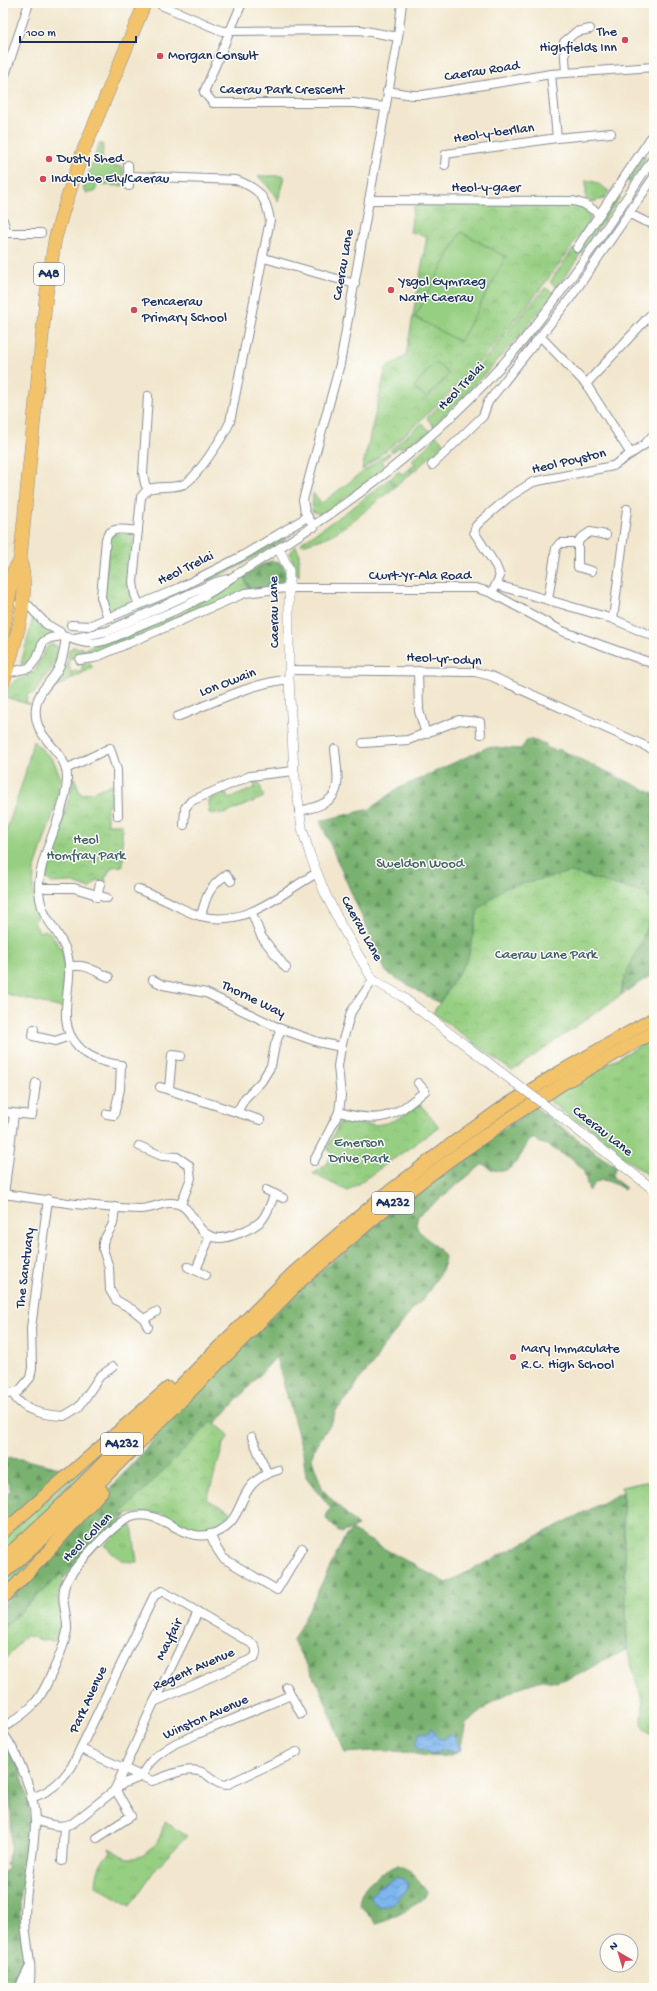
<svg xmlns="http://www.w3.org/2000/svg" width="657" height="1991" font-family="'Gochi Hand',sans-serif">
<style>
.grass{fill:url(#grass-tufts);stroke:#597f70}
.forest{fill:url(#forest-firs);stroke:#4a7067}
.park{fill:url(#park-crowns);stroke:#597f70}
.garden{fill:#97cf82;stroke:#597f70}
.water{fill:url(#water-waves);stroke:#4c72a6}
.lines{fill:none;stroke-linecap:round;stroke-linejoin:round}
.minor-casing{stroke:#868b96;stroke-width:10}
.tertiary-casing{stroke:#868b96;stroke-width:10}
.primary-casing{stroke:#868b96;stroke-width:14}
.trunk-casing{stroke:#868b96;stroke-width:14}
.minor{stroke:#fff;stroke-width:8}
.tertiary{stroke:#fff;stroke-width:9}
.primary{stroke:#f2c36a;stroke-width:12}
.trunk{stroke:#f2c36a;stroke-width:13}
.tertiary-bridge-casing{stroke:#868b96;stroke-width:10;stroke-linecap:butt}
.tertiary-bridge{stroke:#fff;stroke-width:9}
.poi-dot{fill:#d1495b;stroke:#fdfcf7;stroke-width:1.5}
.labels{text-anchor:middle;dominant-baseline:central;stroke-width:3;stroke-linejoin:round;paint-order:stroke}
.shield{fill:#fdfcf7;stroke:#5f6c8c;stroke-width:1}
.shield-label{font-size:13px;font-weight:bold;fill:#1b2f5e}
.poi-label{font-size:14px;fill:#1b2f5e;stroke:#fdfcf7;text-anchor:start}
.street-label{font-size:14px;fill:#1b2f5e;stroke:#fdfcf7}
.park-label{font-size:14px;fill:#405f69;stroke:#fdfcf7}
</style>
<defs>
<pattern id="grass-tufts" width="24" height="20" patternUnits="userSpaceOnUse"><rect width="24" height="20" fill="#97cf82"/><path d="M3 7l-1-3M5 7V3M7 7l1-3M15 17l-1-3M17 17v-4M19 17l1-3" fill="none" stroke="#82b273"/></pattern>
<pattern id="forest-firs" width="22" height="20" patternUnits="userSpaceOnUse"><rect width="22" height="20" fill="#79b270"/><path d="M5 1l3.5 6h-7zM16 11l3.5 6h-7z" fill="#62915f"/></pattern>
<pattern id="park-crowns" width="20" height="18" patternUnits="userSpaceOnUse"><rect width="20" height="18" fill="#97cf82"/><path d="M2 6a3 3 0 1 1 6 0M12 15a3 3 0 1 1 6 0" fill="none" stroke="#82b273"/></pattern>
<pattern id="water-waves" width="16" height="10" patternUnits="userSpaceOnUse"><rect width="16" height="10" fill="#7eb6ee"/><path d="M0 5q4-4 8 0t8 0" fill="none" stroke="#6694c4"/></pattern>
</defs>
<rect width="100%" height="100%" fill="#fdfcf7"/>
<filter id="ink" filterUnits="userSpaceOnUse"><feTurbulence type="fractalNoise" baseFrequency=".025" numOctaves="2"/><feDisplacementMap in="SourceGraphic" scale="8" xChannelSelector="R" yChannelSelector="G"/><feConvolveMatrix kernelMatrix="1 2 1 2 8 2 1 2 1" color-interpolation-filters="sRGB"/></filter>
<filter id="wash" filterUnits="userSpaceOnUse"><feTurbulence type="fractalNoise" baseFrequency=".012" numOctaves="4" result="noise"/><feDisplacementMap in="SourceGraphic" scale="16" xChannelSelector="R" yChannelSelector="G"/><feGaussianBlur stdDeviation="0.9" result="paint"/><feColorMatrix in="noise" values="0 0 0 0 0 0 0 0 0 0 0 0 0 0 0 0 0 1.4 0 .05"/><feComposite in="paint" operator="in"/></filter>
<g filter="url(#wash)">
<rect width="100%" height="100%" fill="#f2e7ce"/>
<g class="grass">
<path d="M99,144h4l-1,21 21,2v19l-26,-1 -2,7 -9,1 -3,-4z"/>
<path d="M644,155l2,3 -17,25 -3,-3z"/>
<path d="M258,176h26l-6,25 -6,-10z"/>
<path d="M586,180l9,2 14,9 -5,8 -13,3 -5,-3z"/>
<path d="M616,195l4,2 -61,88 1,5 -10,-8 23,-33 5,2z"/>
<path d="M545,288l11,6c-15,14 -27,30 -40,46 -26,29 -52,57 -81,84v4l-8,-10 51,-51z"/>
<path d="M422,423l9,9 -30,16 -2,-1 -7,5 -2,-2z"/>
<path d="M436,435l9,9 -32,28 -3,-4 5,-4 -3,-4 20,-18z"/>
<path d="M389,452l1,2 -8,7 2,2 -9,13 -48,35 -7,3 -8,-3 1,-18 9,10z"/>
<path d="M409,469l3,4 -16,13 -6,-7 9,-8 3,3z"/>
<path d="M389,479l6,8c-21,16 -41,35 -64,48 -9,5 -20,7 -29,10l-1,-2 54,-37z"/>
<path d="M113,533l18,1 2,4v13l-3,52 -20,9 -6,-10 4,-62z"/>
<path d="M283,535l3,4 -78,44 -2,-4z"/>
<path d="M296,546l3,7v23h-2l-7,-23z"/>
<path d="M244,577l5,13 -71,29 -2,-3 13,-6 -2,-4z"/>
<path d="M166,598l2,4 -69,30 -2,-4z"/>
<path d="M34,614l10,14 9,6c-7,9 -19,30 -32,30z"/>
<path d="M173,616l3,4 -82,35 -8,-7 73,-28 1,2z"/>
<path d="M53,644l5,3 -3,16 -21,31 -6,-1 -2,9 5,3 -26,-8c8,-24 16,-13 29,-26 7,-7 9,-26 19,-27z"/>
<path d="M73,647l10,1 9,8h-5l-5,-5 -6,1 -2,6 -6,1 1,-9z"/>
<path d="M68,661l4,18 -17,9 8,-10 -1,-5z"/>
<path d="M90,663l2,5 -19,10 -2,-6 11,-2v-6z"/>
<path d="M258,781l6,16 -40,17 -15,-1v-13l17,-7 2,6 27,-11 -2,-6z"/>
<path d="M654,1038v141l-45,-32 -6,-9 -18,-14 -10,-3 -27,-21 66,-40z"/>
<path d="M128,1430l-80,81 -45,42v-16z"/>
<path d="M645,1482h9v253l-6,-3 -6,-8 1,-21 -16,-53 -4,-158 -2,-5z"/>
<path d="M85,1503l-82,90v-13z"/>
<path d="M132,1525l5,37c-15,1 -23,-6 -32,-17l10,-10z"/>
<path d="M164,1821l23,15 -31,32 -26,38 -34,-20c1,-15 3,-24 15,-34l-2,-4c7,3 13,11 23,10 19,-1 30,-19 32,-37z"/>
<path d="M25,1957l-1,13 -7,14 -1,-1 -8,5 -5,-1v-9h4l17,-17z"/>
</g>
<g class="forest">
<path d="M271,561l8,1c8,6 9,16 2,23l-32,5 -5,-13 15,-11z"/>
<path d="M528,739l18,5v3l10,4 2,-2 9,4 87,41v112l-9,-12 -167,16 -10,49 -29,44 -53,-31 -66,-151 50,-12 25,-19 93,-43 33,2z"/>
<path d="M654,911v63l-33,21 1,-11z"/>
<path d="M535,1107l69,52 13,7 -4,8v4l13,10 -2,1c-14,-7 -25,-16 -35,2l-5,-19 -11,-12 -26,-15 -9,-3 -3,-3h-5c-8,13 -17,38 -36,31 -4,-1 -7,-4 -11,-6l-65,52 -2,8 2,6 27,26 -2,12 -19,31 -8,6 -33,42 -8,14 -16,19 -9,15 -15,17 -2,8 -19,29 -2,9 2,7 9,25 35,36 -17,7 -15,-14 1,-7 4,-4 -25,-31 -3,-25 -27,-95 -61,67 1,4 -152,150 -27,18 -34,32v-24l140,-152 26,-32 130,-131 122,-103z"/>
<path d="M3,1458l18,1 48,11 -66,57v-28l8,-9 -8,-16z"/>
<path d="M623,1492l4,158 -23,10 -26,15 -22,7 -14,-2 -22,7 -26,14 -28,22 -6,28c-22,12 -44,1 -67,0 -16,-1 -32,1 -48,2l-25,-65 -27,-47 52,-104 6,-7 95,53z"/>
<path d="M3,1739l15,24 12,43 -2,-1 5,25 -6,13 -1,18 -7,6 4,2c3,8 3,15 -3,21v32l5,35 -2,9 -5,9 -5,3h-10l2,-83 -2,-1v-21l6,-5 -3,-3 5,-18v-37l-3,-32 -5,-7z"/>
<path d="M398,1865c13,3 21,16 29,26 -1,4 -2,6 -5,9 -6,5 -38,22 -46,23l-17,-19c3,-22 20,-30 39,-39z"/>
</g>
<g class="park">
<path d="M418,204h160l9,5 4,10c-67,98 -136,178 -229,251l24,-102 20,-12 21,-120 -17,-4 4,-26h4z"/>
<path d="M73,775l8,19 12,-2 19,-8 1,21 -6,1v18h15l1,42 -11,1 -7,11 1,6 -9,-4 -7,9 -19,-7 -19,1 -7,-5 26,-86z"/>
<path d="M571,872l75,22 8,12v5l-32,73 -1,11 -109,76 -79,-58 35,-54 10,-49 26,-22z"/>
<path d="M420,1104l19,23 -91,64 -35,-17 14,-10 5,-10 -5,-6 14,-28c6,-1 14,3 21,4 23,4 40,-6 58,-20z"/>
<path d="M212,1421l17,14 -6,11 -16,54 25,12c-12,15 -31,24 -50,14 -8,-4 -14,-10 -22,-14l-1,2 -10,-2 -29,3z"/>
<path d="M61,1574l3,4 -6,18 4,29 -3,16 -17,-1 -17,-5 -22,28v-35z"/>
</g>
<g class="garden">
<path d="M461,232l45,25 -46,85 -45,-25z"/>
<path d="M435,362l14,12 -22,24 -13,-11z"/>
<path d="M33,741l20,19 8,18 -6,30 -21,63 -1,20 5,26 -4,5 5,10 5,-2 5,2 13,17 3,18 -3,41 -59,-15v-152l21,-63z"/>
</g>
<g class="water">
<path d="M431,1727l8,12h4l6,-4 5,1 7,13 -5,4 -11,-3c-11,2 -10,7 -22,-1l-4,1 -4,-8 3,-2 2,-8 9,1z"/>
<path d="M398,1877l9,5 1,5c-7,12 -25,29 -37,13l1,-5 7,-9z"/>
</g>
</g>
<g filter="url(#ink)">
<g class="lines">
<g class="minor-casing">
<g id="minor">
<path d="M242,3l-38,89 9,11h141l30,4"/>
<path d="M161,5l61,26 138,-1 38,7"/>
<path d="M566,73l-2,-31 12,-10 14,-3"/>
<path d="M551,74l6,64"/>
<path d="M3,81l26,-78"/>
<path d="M387,91l25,4h11l128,-21 103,-7"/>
<path d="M128,165l1,21"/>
<path d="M445,165l1,-11 111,-16 54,-5"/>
<path d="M129,176l107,4c22,8 30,16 34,40l-40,202c-6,13 -34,57 -46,62 -10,5 -24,1 -36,5"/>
<path d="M369,200l204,1 11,3 16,10"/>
<path d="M630,214l14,7 10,3"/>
<path d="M3,220l4,13"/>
<path d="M3,233h38"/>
<path d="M577,248l77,-115"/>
<path d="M264,258l91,26"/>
<path d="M541,337l45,47 45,70"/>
<path d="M586,384l68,-73"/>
<path d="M432,465l51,-49 5,-14 81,-102 85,-123"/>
<path d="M314,527l-9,-15 -2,-12 37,-136 58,-327 4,-34"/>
<path d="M578,543l2,-4 10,-7 16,3"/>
<path d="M497,585l116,34 37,16"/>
<path d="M492,593l8,-17 -4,-10 -22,-34 2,-6 6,-6 27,-23 24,-15 80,-16 31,-21 10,-11"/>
<path d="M548,600l8,-52 4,-5h18v24l14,4"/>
<path d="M19,604l10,2 17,18 14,8 2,4c10,2 19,8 29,7 17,-1 32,-10 47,-17 31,-13 66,-26 93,-48 111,-67 207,-136 291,-236 48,-59 90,-122 132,-185"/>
<path d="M139,605l-4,-10 -2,-13 8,-85 7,-8 -3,-5 -2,-11 5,-77"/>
<path d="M108,618l-7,-21 5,-58c4,-14 20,-9 32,-8"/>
<path d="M613,619l14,-110"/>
<path d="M71,625l18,1 90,-38 63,-32 65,-39"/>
<path d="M66,637c-2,10 -2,22 -8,32 -7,14 -20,21 -22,38 -4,33 30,41 31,69 1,33 -26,75 -28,108 -1,35 19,42 28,69 9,31 -14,67 11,93 10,12 28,17 43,19l-1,24 -6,26 -7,-1"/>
<path d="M75,638l33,-7 108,-49 12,-3"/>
<path d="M80,660l14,-2 151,-65 41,-5h190l16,5 70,38 92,33"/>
<path d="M289,670l186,2 16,4 163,74"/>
<path d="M418,671l1,40 7,23"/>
<path d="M6,673l23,-5 8,-10 6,-16 7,-4 12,-2"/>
<path d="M177,717c37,-15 72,-33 112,-38"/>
<path d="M363,743l45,-3 51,-20 21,2 1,12"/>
<path d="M66,769l44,-21 7,22 1,46"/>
<path d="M299,811c45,-9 40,-22 36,-62"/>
<path d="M184,825l1,-17 6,-7 59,-25 44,-5"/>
<path d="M39,888h35l33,10"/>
<path d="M138,889c10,5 21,8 31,13 10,5 20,11 31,14 47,12 79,-22 117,-43"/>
<path d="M97,897l3,-13"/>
<path d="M252,913l9,23 25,32"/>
<path d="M201,916c5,-20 8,-29 25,-41l5,6"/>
<path d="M69,967c15,-5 26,5 40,10"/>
<path d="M153,980l10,5 43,8 75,36 37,13 23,5"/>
<path d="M34,1029l-1,7 22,5 15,-5"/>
<path d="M160,1087l100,33"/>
<path d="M169,1089l3,-34 9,1"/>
<path d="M3,1112l29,3 4,-32"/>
<path d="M237,1112l8,-14 16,-16 10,-16 4,-21 6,-16"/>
<path d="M339,1112c42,11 53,7 86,-21l-7,-8"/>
<path d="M139,1146l23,10 15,1 12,8 2,13 -10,26"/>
<path d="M314,1161l25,-49 2,-16 -3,-30 3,-19 10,-35 22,-32"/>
<path d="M266,1190l17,8"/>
<path d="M3,1194c45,6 91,14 137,15 14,0 24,-9 38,-5 17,5 17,33 41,34 11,0 33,-9 42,-17 6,-6 10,-19 14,-27"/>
<path d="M4,1195l10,-81"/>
<path d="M115,1207l-2,17 -10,18v7l6,19 1,22 6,10 17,10 11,9 4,8"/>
<path d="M188,1267l18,8"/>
<path d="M196,1270l14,-34"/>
<path d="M144,1319l12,-7"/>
<path d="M13,1394c10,18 32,21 51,22l15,-9 21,-31 13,-9"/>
<path d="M3,1395l16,-4 11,-13 2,-10 -1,-40 17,-129"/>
<path d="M252,1437l15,36"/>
<path d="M210,1534l7,15 6,9 54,32 25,-42"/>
<path d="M291,1695l10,19"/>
<path d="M154,1702l44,-90"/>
<path d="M3,1728c10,-7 22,-14 31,-24 11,-12 31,-57 33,-74 1,-15 -7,-29 -2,-45 5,-15 44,-55 58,-64 36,-22 59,28 94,11 33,-16 15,-49 61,-62"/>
<path d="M3,1733c15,21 32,62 32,88 0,33 -10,65 -10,97 0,24 9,47 4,70"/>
<path d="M81,1749l71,32c16,-5 36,-16 52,-8 9,5 11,11 22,12l71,-33"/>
<path d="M31,1798c18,-6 30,-15 41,-32l82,-170 8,-5 92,54c3,5 3,8 0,13l-100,44 -39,87"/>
<path d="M35,1820c13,4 25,9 38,3l51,-40 17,-6c7,-17 20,-25 35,-34l115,-48 -4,-8"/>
<path d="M97,1838l34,-22 -16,-27"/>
<path d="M62,1861l2,-35"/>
<path d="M19,1988l11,-22"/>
</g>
</g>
<g class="tertiary-casing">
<g id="tertiary">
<path d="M279,549l10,21v109l5,92 8,57 8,27 15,38 17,34 31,53 28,16 105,80"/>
<path d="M562,1118l92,72"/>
</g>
</g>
<g class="primary-casing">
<g id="primary">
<path d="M3,1532l165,-144"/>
<path d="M3,1559l48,-44 243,-243 83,-71 66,-51 59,-42 56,-35 96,-55"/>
<path d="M3,1574l53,-48 246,-246 82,-70 66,-50 60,-42 54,-35 90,-51"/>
<path d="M3,1598l41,-42 58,-65"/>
</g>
</g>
<g class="trunk-casing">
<g id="trunk">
<path d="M3,632l11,-62 6,-9"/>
<path d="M3,683c10,-33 29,-89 17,-122l26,-264 9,-58 8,-28 19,-57 63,-151"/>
</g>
</g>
<use href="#minor" class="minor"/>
<use href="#tertiary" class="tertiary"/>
<use href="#primary" class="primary"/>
<use href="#trunk" class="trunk"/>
<g class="tertiary-bridge-casing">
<path id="tertiary-bridge" d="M506,1076l56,42"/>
</g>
<use href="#tertiary-bridge" class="tertiary-bridge"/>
</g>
</g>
<g class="poi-dot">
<circle cx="625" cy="40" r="4"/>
<circle cx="160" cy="56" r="4"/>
<circle cx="49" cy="159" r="4"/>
<circle cx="43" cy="179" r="4"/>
<circle cx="391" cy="290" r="4"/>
<circle cx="134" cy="310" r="4"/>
<circle cx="513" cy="1357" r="4"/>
</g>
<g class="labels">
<g class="shield">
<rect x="34" y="263" width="30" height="22" rx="3"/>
<rect x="372" y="1192" width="42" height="22" rx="3"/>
<rect x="101" y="1433" width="42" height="22" rx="3"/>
</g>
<g class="shield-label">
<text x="49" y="274">A48</text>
<text x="393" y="1203">A4232</text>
<text x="122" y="1444">A4232</text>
</g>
<g class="poi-label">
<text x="617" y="32" text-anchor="end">The<tspan x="617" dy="16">Highfields Inn</tspan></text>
<text x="168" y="56">Morgan Consult</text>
<text x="57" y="159">Dusty Shed</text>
<text x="51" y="179">Indycube Ely/Caerau</text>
<text x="399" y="282">Ysgol Gymraeg<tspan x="399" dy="16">Nant Caerau</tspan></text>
<text x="142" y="302">Pencaerau<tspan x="142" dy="16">Primary School</tspan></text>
<text x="521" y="1349">Mary Immaculate<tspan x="521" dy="16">R.C. High School</tspan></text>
</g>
<g class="street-label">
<text transform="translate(482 72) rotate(-9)">Caerau Road</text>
<text x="282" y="90">Caerau Park Crescent</text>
<text transform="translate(494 134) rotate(-8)">Heol-y-berllan</text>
<text x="486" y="188">Heol-y-gaer</text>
<text transform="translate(344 265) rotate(-80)">Caerau Lane</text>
<text transform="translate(462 387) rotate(-46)">Heol Trelai</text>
<text transform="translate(569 462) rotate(-13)">Heol Poyston</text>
<text transform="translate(186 569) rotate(-26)">Heol Trelai</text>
<text x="420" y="576">Cwrt-Yr-Ala Road</text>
<text transform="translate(275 612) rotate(-91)">Caerau Lane</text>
<text transform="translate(444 660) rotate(3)">Heol-yr-odyn</text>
<text transform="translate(228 683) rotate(-21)">Lon Owain</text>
<text transform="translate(361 929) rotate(61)">Caerau Lane</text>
<text transform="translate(253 1000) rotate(26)">Thorne Way</text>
<text transform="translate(602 1132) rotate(38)">Caerau Lane</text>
<text transform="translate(26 1268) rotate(-83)">The Sanctuary</text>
<text transform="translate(88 1538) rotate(-45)">Heol Collen</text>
<text transform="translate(170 1640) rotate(-64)">Mayfair</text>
<text transform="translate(194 1670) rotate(-24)">Regent Avenue</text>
<text transform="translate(89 1700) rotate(-65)">Park Avenue</text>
<text transform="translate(206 1718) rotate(-24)">Winston Avenue</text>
</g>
<g class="park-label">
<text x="86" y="840">Heol<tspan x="86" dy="16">Homfray Park</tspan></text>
<text x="420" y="864">Sweldon Wood</text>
<text x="546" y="955">Caerau Lane Park</text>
<text x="359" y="1143">Emerson<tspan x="359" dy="16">Drive Park</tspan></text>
</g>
</g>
<rect width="657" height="1991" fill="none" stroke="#fdfcf7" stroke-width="16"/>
<g transform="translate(619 1953) rotate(322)"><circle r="19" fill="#fdfcf7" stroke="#a3aaba"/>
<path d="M0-3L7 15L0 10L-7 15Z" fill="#d1495b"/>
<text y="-6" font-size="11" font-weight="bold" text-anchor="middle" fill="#1b2f5e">N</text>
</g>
<path d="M20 36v6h116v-6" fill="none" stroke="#1b2f5e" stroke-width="2"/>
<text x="26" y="36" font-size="12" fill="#1b2f5e" stroke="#fdfcf7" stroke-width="3" paint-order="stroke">100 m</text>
</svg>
